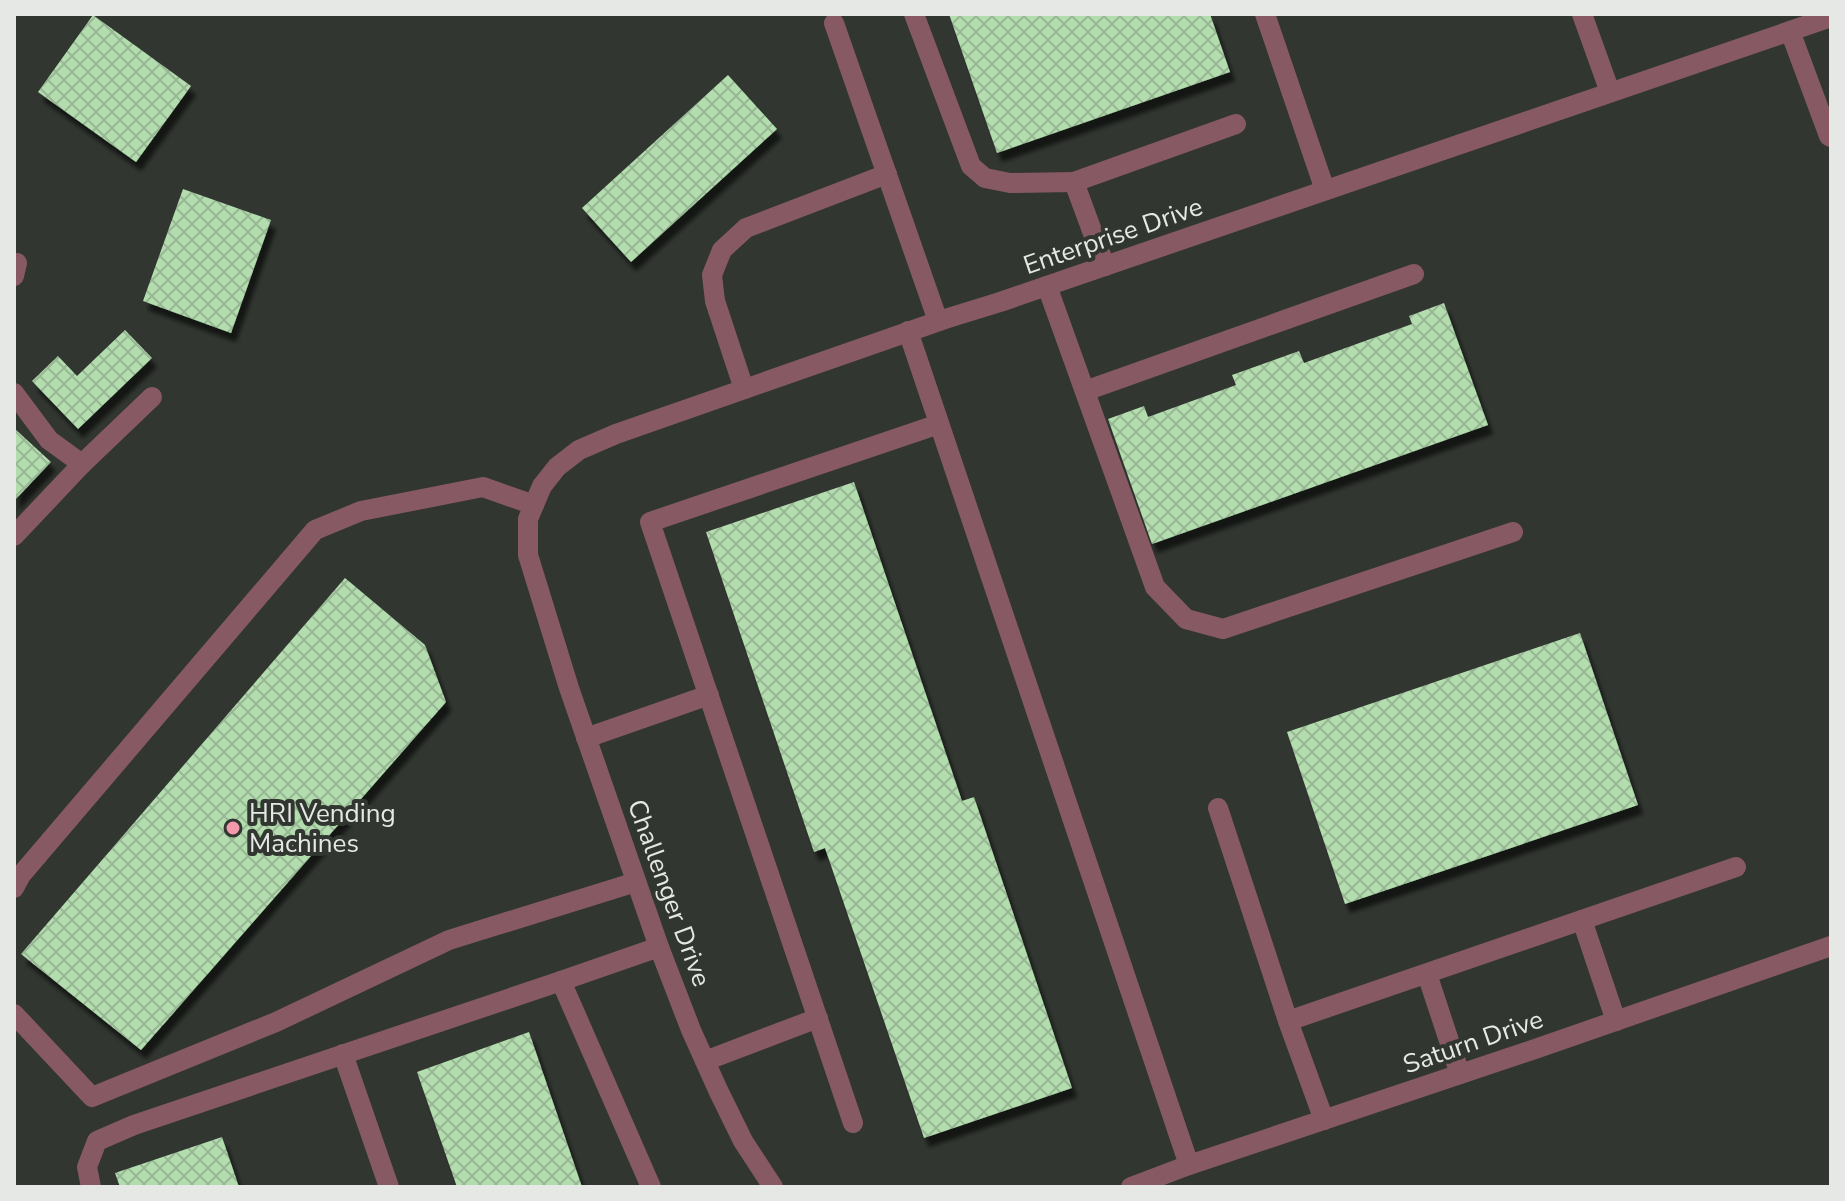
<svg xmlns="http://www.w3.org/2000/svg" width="1845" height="1201" font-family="'Nunito Sans',sans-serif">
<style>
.building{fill:url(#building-cross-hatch);filter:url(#shadow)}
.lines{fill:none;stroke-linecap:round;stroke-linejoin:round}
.service{stroke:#875a63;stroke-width:20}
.minor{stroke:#875a63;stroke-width:20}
.poi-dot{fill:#f29aac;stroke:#313630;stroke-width:3}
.labels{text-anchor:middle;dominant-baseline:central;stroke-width:8;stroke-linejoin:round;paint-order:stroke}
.street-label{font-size:26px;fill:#e5e8e4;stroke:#313630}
.poi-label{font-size:26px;fill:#e5e8e4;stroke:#313630;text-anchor:start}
</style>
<defs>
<pattern id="building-cross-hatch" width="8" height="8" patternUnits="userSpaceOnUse" patternTransform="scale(2)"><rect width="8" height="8" fill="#b3ddaf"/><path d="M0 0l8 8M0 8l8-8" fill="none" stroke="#98b794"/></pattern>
<filter id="shadow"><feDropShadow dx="5" dy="9" stdDeviation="2" flood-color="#0009"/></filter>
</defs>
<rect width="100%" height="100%" fill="#313630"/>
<g class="building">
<path d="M949,14h261l20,58 -233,81z"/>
<path d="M93,15l98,71 -55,76 -98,-70z"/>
<path d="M728,75l49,54 -146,133 -49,-54z"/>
<path d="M183,189l88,31 -40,113 -88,-32z"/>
<path d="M1444,303l44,122 -336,119 -44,-125 36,-13 4,11 88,-32 -4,-10 67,-24 5,12 108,-39 -3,-8z"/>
<path d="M125,330l27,28 -74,71 -46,-48 26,-25 19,20z"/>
<path d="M14,428l37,34 -37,39z"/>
<path d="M854,482l108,319 12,-4 98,291 -148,50 -99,-290 -11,4 -108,-320z"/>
<path d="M345,578l80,67 21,57 -305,348 -120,-96z"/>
<path d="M1580,633l58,172 -293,99 -58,-172z"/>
<path d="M529,1032l53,155h-125l-40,-115z"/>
<path d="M222,1137l17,50h-119l-5,-14z"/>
</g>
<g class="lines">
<g class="service">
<path d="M914,14l57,152 14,12 25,5 64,-1"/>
<path d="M1265,14l60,176"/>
<path d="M1582,14l28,78"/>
<path d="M834,23l104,298"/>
<path d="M1790,31l39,105 2,1"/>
<path d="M1105,266l-31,-84 162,-58"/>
<path d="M14,276l3,-13"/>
<path d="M1047,286l108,301 31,32 37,10 290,-97"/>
<path d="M908,331l281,834"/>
<path d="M744,389l-29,-88 -3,-26 10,-25 24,-22 141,-54"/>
<path d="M1085,391l329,-117"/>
<path d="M14,393l35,47 33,24 70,-67"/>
<path d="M14,536l68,-72"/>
<path d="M586,738l123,-43"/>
<path d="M1218,808l70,213 36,99"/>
<path d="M14,888l7,-13 294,-345 46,-19 122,-24 51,18"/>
<path d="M1582,920l34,101"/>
<path d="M1427,974l33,100"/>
<path d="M14,1014l78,83 184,-75 173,-82 187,-58"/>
<path d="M1288,1021l448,-154"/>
<path d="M343,1054l46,133"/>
<path d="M705,1061l113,-43"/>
<path d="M853,1123l-203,-601 289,-98"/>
<path d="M91,1187l-4,-20 10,-26 37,-16 427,-144"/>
<path d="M651,1187l-90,-206 98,-34"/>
</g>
<g class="minor">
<path d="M773,1187l-30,-46 -25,-51 -27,-60 -32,-83 -90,-259 -41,-133v-36l14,-33 15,-19 22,-17 37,-16 329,-115 55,-17 831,-285"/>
<path d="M1131,1187l58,-22 349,-117 293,-102"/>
</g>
</g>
<circle class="poi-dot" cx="233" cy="828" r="8"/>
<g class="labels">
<g class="street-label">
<text transform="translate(1113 236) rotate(-19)">Enterprise Drive</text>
<text transform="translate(669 893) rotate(70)">Challenger Drive</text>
<text transform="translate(1473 1042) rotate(-19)">Saturn Drive</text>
</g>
<g class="poi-label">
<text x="249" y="813">HRI Vending<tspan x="249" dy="30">Machines</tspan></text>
</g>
</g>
<rect width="1845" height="1201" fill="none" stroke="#e5e8e4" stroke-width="32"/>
</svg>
